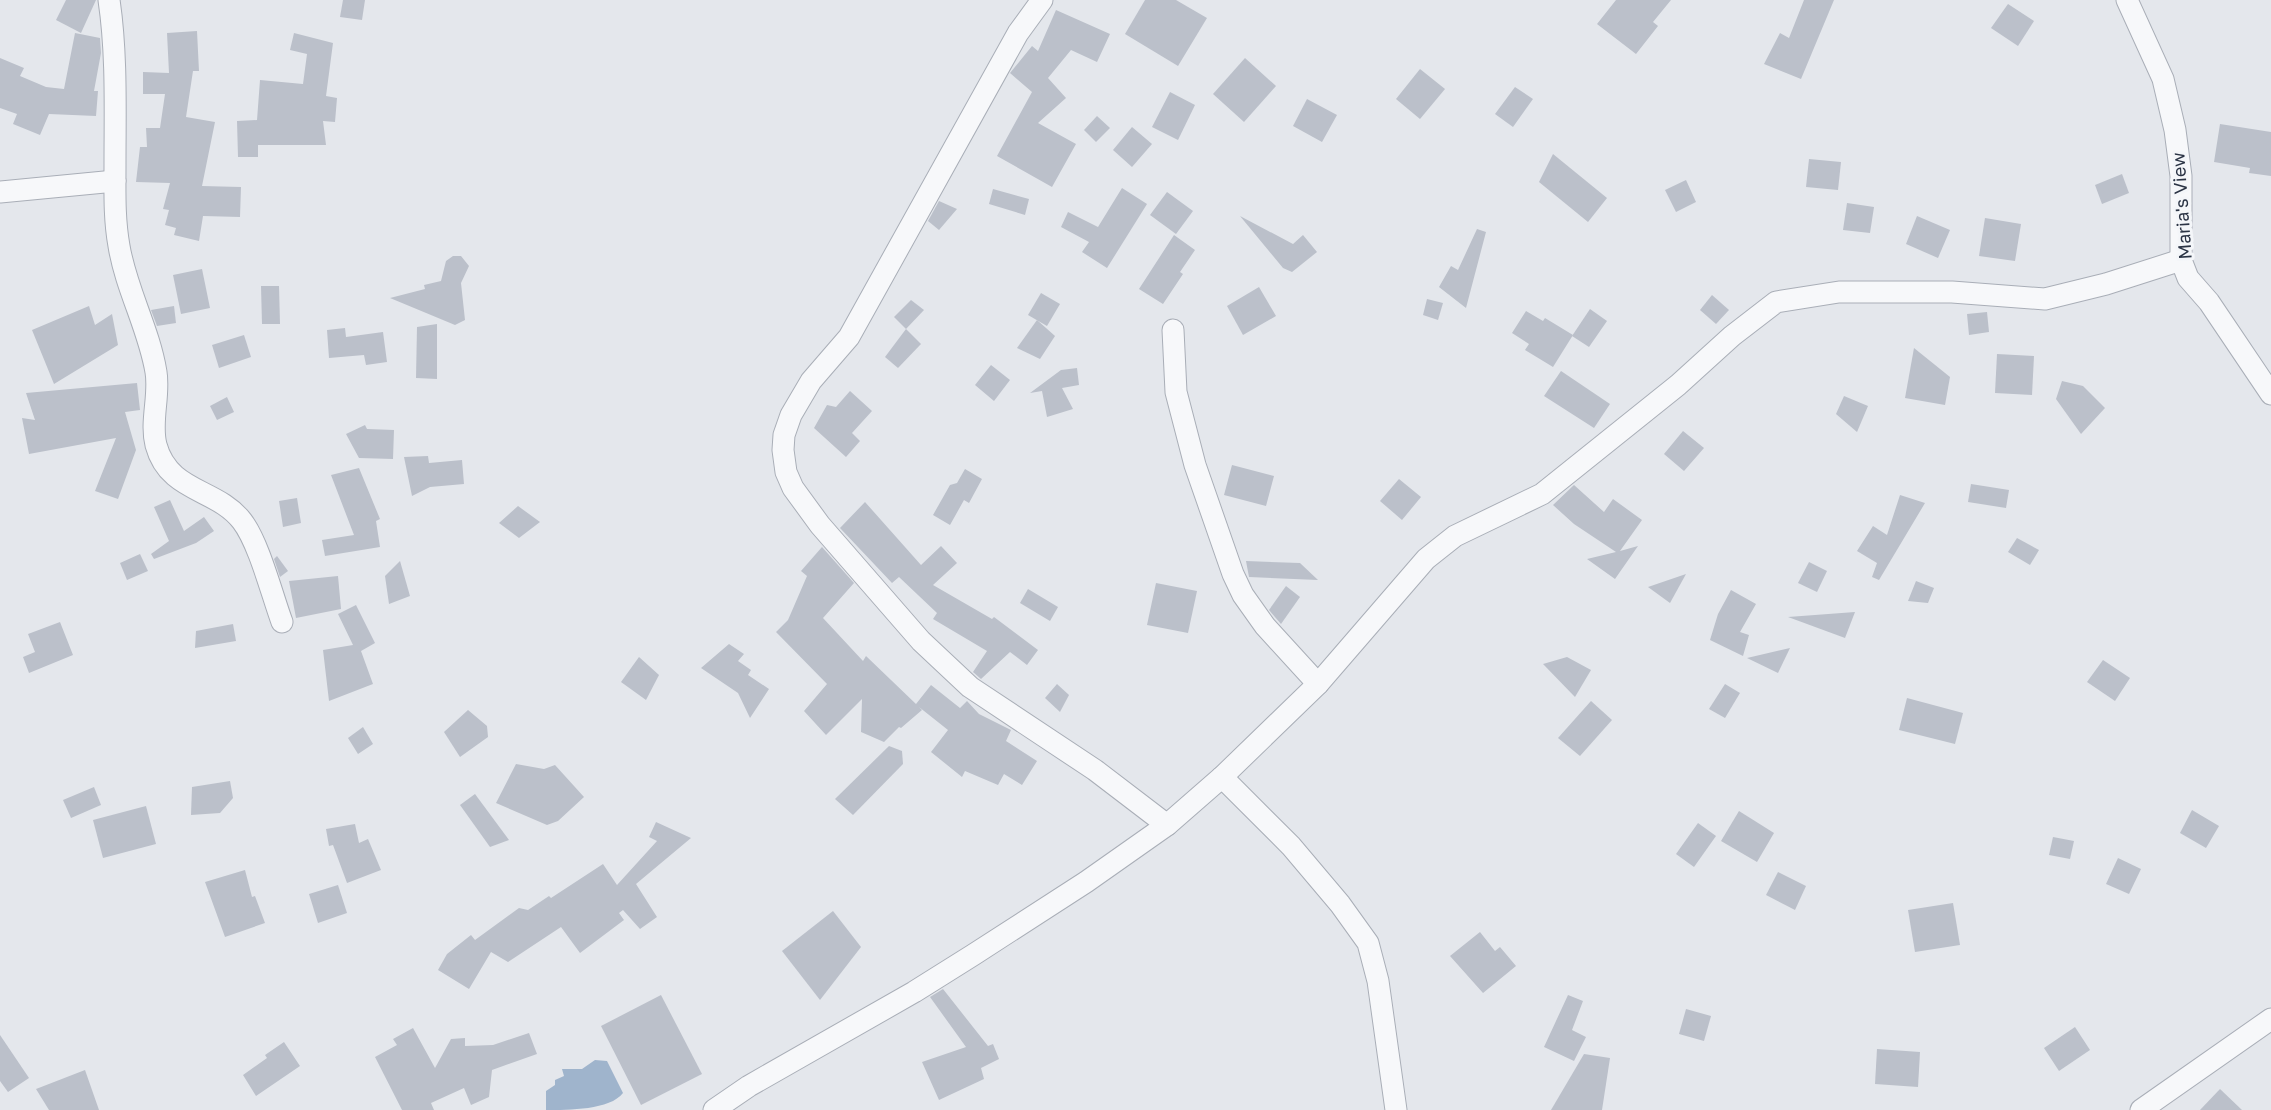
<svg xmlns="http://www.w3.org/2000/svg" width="2271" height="1110" font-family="'Golos Text',sans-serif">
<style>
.water{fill:#9fb4cc}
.building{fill:#bbc0ca}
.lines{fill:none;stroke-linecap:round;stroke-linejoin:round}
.minor-casing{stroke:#a9aeb7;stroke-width:23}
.minor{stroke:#f7f8fa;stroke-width:21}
.labels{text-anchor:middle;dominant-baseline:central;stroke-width:6;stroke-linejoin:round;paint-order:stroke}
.street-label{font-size:18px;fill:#2b3445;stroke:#f4f6f9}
</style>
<rect width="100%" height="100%" fill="#e4e7ec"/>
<path class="water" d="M595,1060l12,1 16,32c-13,17 -54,17 -77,17v-19l9,-6v-5l9,-4 -2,-7h20z"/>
<g class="building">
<path d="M66,0h30l-15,33 -25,-13z"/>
<path d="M343,0h22l-3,20 -22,-3z"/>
<path d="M1145,0h31l31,18 -29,48 -53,-32z"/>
<path d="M1616,0h55l-18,22 5,4 -22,28 -39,-30z"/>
<path d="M1804,0h30l-33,79 -37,-15 16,-31 9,5z"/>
<path d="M2008,4l26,17 -16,25 -27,-18z"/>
<path d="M1056,10l54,24 -13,28 -26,-12 -23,28 18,20 -28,25 38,21 -24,43 -55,-31 35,-64 -22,-19 22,-27 6,5z"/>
<path d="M197,31l2,40h-6l-7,46 29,5 -13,64 39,1 -1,30 -37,-1 -4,25 -25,-6 2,-7 -11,-3 4,-15 -6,-1 7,-26 -34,-1 4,-35h7l-1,-19h14l5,-34h-22v-22l26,1 -2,-40z"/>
<path d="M75,33l25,5 1,15 -7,38h4l-2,25 -47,-2 -9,21 -27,-11 4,-10 -17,-6v-50l24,10 -4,8 26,11 18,2z"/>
<path d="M294,33l39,10 -7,53 11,2 -2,24 -12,-1 3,24h-68v12h-20l-1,-36 20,-1 3,-40 43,4 4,-30 -17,-4z"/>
<path d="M1245,58l31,28 -32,36 -31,-28z"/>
<path d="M1420,69l25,20 -25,30 -24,-20z"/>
<path d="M1515,87l18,12 -20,28 -18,-13z"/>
<path d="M1170,92l25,13 -17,35 -26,-13z"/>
<path d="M1307,99l30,16 -15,27 -29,-16z"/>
<path d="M1097,116l13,12 -14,14 -12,-12z"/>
<path d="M2220,124l51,8v44l-22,-3 1,-5 -36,-6z"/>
<path d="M1132,127l20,17 -20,23 -19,-17z"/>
<path d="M1553,154l54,44 -19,24 -49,-40z"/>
<path d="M1809,159l32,3 -3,28 -32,-3z"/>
<path d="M2122,174l7,19 -27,11 -7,-19z"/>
<path d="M1686,180l10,22 -20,10 -11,-22z"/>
<path d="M1122,188l25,16 -40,64 -25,-16 7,-10 -28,-15 7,-15 30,15z"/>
<path d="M993,189l36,10 -4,16 -36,-11z"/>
<path d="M1167,192l26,19 -17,23 -26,-19z"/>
<path d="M939,201l18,8 -18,21 -11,-9z"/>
<path d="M1847,203l27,4 -4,26 -27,-3z"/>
<path d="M1240,216l53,28 10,-9 14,17 -25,20 -9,-4z"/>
<path d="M1917,216l33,14 -12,28 -32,-14z"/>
<path d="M1985,218l36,6 -6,37 -36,-5z"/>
<path d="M1477,229l9,3 -20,76 -27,-21 12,-21 7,4z"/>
<path d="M1174,235l21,15 -15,22 3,2 -20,30 -24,-15z"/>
<path d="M453,256h8l8,10 -8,17 4,37 -10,5 -65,-27 35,-9 -1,-4 17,-4 5,-20z"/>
<path d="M202,269l8,39 -29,6 -8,-39z"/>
<path d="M261,286h18l1,38h-18z"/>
<path d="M1259,287l17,29 -33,19 -16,-29z"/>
<path d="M1041,293l19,11 -13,22 -19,-11z"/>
<path d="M1712,295l17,15 -13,14 -16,-14z"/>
<path d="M1427,299l16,4 -5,17 -15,-5z"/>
<path d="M911,300l13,10 -18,19 -12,-12z"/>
<path d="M89,306l6,19 17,-11 6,31 -64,39 -22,-54z"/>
<path d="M174,306l2,17 -19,3 -6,-16z"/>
<path d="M1590,309l17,12 -18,26 -17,-11z"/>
<path d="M1526,311l17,10 2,-3 28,17 -20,32 -28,-17 4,-6 -17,-11z"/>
<path d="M1987,312l2,20 -20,3 -2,-21z"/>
<path d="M1037,320l18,16 -15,23 -23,-11z"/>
<path d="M437,324v55l-21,-1 1,-51z"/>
<path d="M345,328l1,9 37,-5 4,30 -21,3 -2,-10 -35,3 -2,-28z"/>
<path d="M906,329l15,15 -23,24 -13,-11z"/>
<path d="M244,335l7,22 -32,11 -7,-23z"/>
<path d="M1914,348l36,29 -5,28 -40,-7z"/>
<path d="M1997,354l37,2 -2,39 -37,-2z"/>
<path d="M991,365l19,15 -16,21 -19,-16z"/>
<path d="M1077,368l2,17 -17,3 11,21 -26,8 -5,-26 -12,2 31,-23z"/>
<path d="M1561,371l49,33 -16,24 -50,-32z"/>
<path d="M2062,381l21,5 22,22 -24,26 -25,-35z"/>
<path d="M137,383l3,27 -15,2 11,38 -18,49 -23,-8 21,-53 -87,16 -7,-36 13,2 -9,-27z"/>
<path d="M850,391l22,20 -20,22 8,8 -14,16 -32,-29 13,-23 9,2z"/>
<path d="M1844,396l24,10 -11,26 -21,-18z"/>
<path d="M227,397l7,15 -17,8 -7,-14z"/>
<path d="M365,425l2,4 27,1 -1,29 -34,-1 -13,-24z"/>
<path d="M1683,431l21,17 -20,23 -20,-17z"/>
<path d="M428,456l1,7 33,-3 2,24 -34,3 -18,9 -8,-39z"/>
<path d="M1232,465l42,11 -8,30 -42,-11z"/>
<path d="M359,468l21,51 -4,2 4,26 -55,9 -3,-16 32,-5 -23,-60z"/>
<path d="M965,469l17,10 -13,24 -5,-3 -14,25 -17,-10 17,-30 7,-2z"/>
<path d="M1399,479l22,18 -19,23 -22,-19z"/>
<path d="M1971,484l38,6 -3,18 -38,-6z"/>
<path d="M1574,485l30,27 9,-13 29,21 -22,31 18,-5 -23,33 -28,-20 29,-7 -42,-28 -21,-19z"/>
<path d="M1900,495l25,8 -46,77 -7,-3 5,-14 -20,-12 16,-25 14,9z"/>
<path d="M297,498l4,25 -18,4 -4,-26z"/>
<path d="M170,500l14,31 20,-14 10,14 -18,12 -42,16 -3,-5 18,-13 -15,-34z"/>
<path d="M865,502l56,63 20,-19 16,17 -24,22 59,34 2,-2 44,33 -11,15 -17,-13 -29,27 -8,-7 14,-21 -54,-32 4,-6 -38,-36 -7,6 -52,-55z"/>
<path d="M518,506l22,16 -21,16 -20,-15z"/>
<path d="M2017,538l22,12 -9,15 -22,-13z"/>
<path d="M822,547l32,36 -31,35 40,43 3,-5 50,48 15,-19 29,23 7,-7 12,13 32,16 -5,11 31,20 -15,24 -18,-11 -6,11 -33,-14 -3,6 -31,-25 17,-22 -29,-23 3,3 -21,18 -2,-1 -15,15 -23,-10 1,-33 -36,36 -22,-24 23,-27 -51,-52 12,-12 19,-44 -6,-5z"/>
<path d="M140,554l8,17 -21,9 -7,-17z"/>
<path d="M277,556l11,15 -8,6 -6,-18z"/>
<path d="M400,561l10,35 -21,8 -4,-28z"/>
<path d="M1246,561l54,2 18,17 -69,-3z"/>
<path d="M1809,562l18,9 -10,21 -19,-9z"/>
<path d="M1686,574l-16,29 -22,-16z"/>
<path d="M338,576l3,33 -45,9 -7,-37z"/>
<path d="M1916,581l18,7 -6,15 -20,-2z"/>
<path d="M1156,583l41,8 -9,42 -41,-8z"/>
<path d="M1286,586l14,11 -19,27 -12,-14z"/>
<path d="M1028,589l30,18 -8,14 -30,-18z"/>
<path d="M1731,590l25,14 -16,28 9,3 -6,21 -33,-16 8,-26z"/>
<path d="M356,605l19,38 -14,8 12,33 -44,17 -6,-51 30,-5 -15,-31z"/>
<path d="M1855,612l-10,26 -57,-21z"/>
<path d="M60,622l13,33 -44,18 -6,-16 12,-5 -7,-18z"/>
<path d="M233,624l3,17 -41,7 1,-17z"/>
<path d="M729,644l15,10 -6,7 13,9 -3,5 21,14 -19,29 -12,-25 -37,-25z"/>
<path d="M1790,648l-12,25 -31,-15z"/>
<path d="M639,657l20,18 -13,25 -25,-18z"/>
<path d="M1567,657l24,13 -16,27 -32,-33z"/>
<path d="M2103,660l27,18 -15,23 -28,-19z"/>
<path d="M1057,684l12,11 -9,17 -15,-14z"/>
<path d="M1725,684l15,9 -15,25 -16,-9z"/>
<path d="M1907,698l56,15 -8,31 -56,-14z"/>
<path d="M1591,701l21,19 -32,36 -22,-18z"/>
<path d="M468,710l19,16 1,11 -28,20 -16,-25z"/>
<path d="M363,727l10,17 -15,10 -10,-16z"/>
<path d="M889,746l13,5 1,13 -50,51 -18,-16z"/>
<path d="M516,764l28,5 11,-4 29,32 -26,24 -11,4 -51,-22z"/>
<path d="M230,781l3,17 -13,15 -29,2 1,-28z"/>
<path d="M94,787l7,18 -30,13 -8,-18z"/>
<path d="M475,794l34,46 -19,7 -30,-42z"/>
<path d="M146,806l10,38 -53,14 -10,-38z"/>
<path d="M2192,810l27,16 -13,22 -26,-15z"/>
<path d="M1739,811l35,22 -17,29 -36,-21z"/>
<path d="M656,822l35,16 -55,46 21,33 -17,12 -17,-19 -4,3 5,7 -44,33 -19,-26 -53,35 -17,-10 -22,37 -31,-19 9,-16 24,-19 4,5 44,-32 9,2 21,-14 2,2 52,-34 14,21 40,-44 -8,-4z"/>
<path d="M1698,823l18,13 -22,31 -18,-13z"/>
<path d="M355,824l4,19 9,-4 13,31 -34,13 -14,-38 -4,1 -3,-17z"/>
<path d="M2053,837l21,4 -4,18 -21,-4z"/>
<path d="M2118,858l23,11 -12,25 -23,-10z"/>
<path d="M245,870l7,27 3,-1 10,27 -40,14 -20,-55z"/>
<path d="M1778,872l28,14 -11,24 -29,-15z"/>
<path d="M338,885l9,28 -29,10 -9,-29z"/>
<path d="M1953,903l7,42 -45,7 -7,-42z"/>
<path d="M833,911l28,36 -41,53 -38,-49z"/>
<path d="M1480,932l15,19 5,-4 16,19 -33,27 -33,-37z"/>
<path d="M943,989l45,57 5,-2 6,15 -18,9 3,11 -45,21 -17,-38 44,-15 -36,-50z"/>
<path d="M661,995l41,79 -61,31 -40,-79z"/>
<path d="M1568,995l15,6 -11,29 14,7 -12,24 -30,-14z"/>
<path d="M1686,1009l25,7 -7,25 -25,-7z"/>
<path d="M2075,1027l15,23 -31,21 -15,-23z"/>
<path d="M413,1028l22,40 16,-29 14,-1v8l28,-1 36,-12 8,21 -45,16 -3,27 -18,8 -7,-17 -33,15 3,7h-32l-27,-53 22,-12 -4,-6z"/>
<path d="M0,1035l29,43 -21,14 -8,-11z"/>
<path d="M284,1042l16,24 -44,30 -13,-21 24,-17 -2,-3z"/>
<path d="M1877,1049l43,3 -2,35 -43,-3z"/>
<path d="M1584,1054l26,4 -8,52h-51z"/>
<path d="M85,1070l14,40h-50l-13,-21z"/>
<path d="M2220,1089l22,21h-42z"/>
</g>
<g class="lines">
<g class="minor-casing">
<g id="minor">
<path d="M109,0c8,54 6,110 6,164 0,27 -1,54 4,82 7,43 30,83 37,126 4,23 -6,50 0,73 13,48 61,43 86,76 17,22 30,74 40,101"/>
<path d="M1042,0l-24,33 -169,304 -38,44 -20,34 -7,20 -1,15 3,22 7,16 27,37 101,116 49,46 125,83 72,55"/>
<path d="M2127,0l36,79 12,51 6,46v84l7,18 21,24 62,92"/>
<path d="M0,192l115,-11"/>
<path d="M1173,330l3,62 19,73 38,109 10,21 22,31 53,58"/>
<path d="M1222,777l69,69 49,58 28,39 10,38 18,129"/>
<path d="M714,1110l35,-24 165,-94 59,-37 113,-73 81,-57 55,-48 96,-93 108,-125 29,-23 87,-42 136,-109 54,-49 44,-34 63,-10h113l93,7 61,-15 75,-24"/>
<path d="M2141,1110l130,-91"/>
</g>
</g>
<use href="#minor" class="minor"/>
</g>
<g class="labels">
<g class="street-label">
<text transform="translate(2181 206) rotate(-94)">Maria's View</text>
</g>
</g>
</svg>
